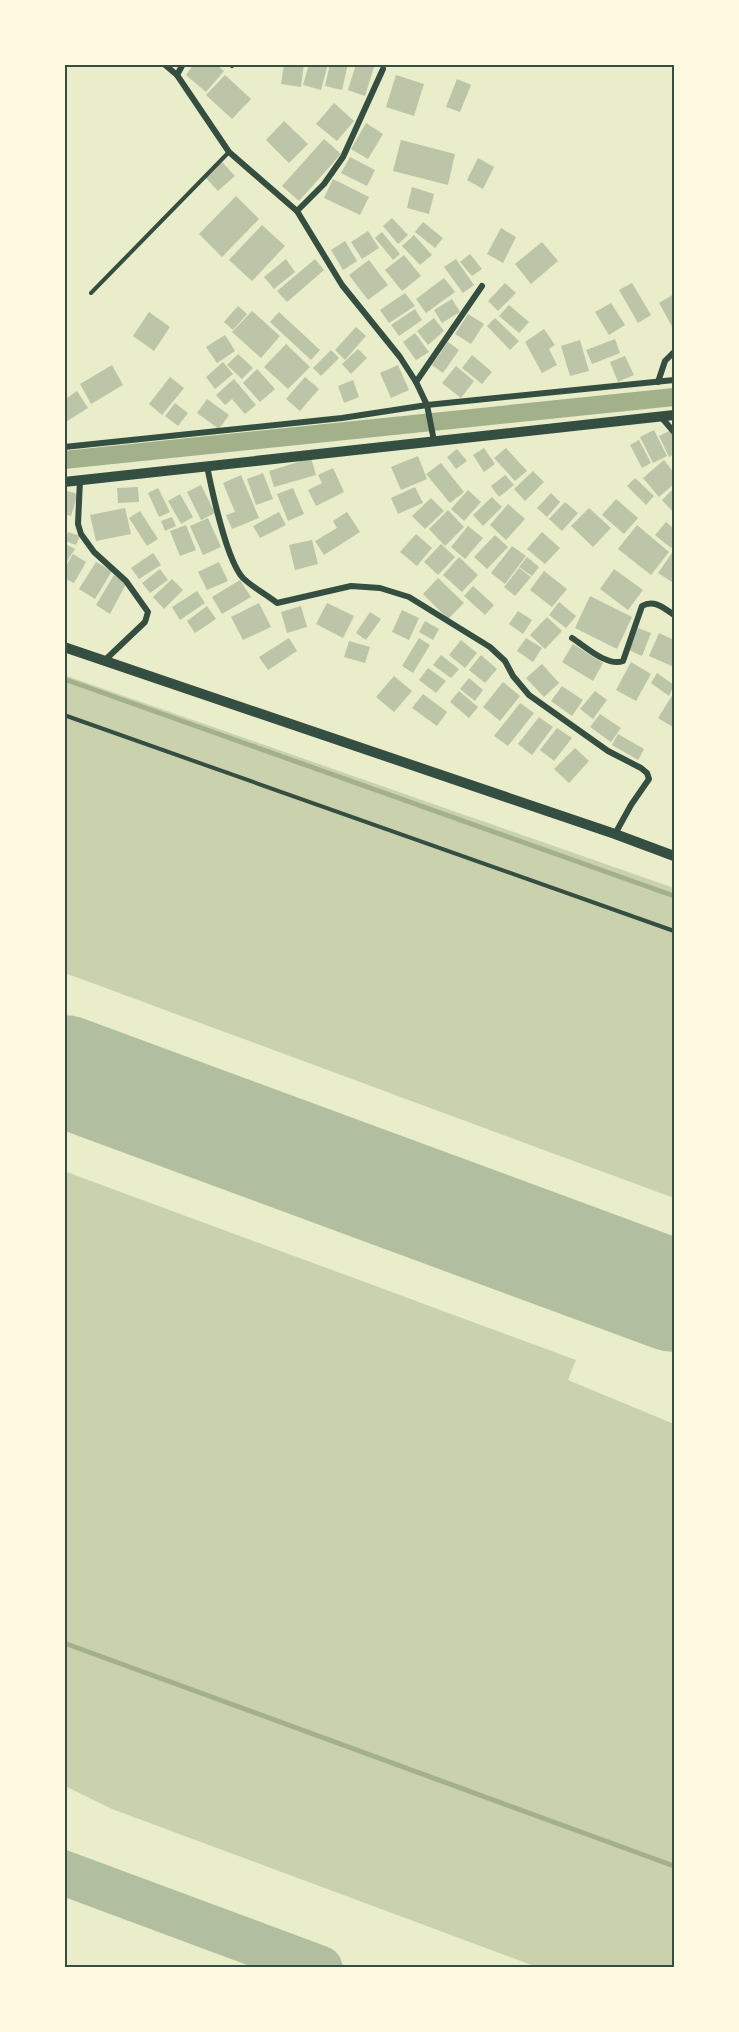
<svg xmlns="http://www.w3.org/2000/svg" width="739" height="2032" font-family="'Roboto Condensed',sans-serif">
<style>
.green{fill:#cad2ad}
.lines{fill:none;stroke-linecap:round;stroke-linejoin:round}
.stream{stroke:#a3b18a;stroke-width:5}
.canal{stroke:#a3b18a;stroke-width:18}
.taxiway{stroke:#b2bea0;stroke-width:45}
.runway{stroke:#b2bea0;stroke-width:112}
.building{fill:#bcc5a7}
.service{stroke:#344e41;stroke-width:4}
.minor{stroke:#344e41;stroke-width:6}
.secondary{stroke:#344e41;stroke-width:10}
.neatline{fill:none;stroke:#344e41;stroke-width:2}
</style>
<rect width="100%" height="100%" fill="#e9edc9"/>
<g class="green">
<path d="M64,675l610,213v310l-609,-225z"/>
<path d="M64,1171l512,189 -8,20 106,44v543h-137l-425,-158 -47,-23z"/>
</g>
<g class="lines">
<g class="stream">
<path d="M64,679l610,217"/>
<path d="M64,1643l610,223"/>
</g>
<path class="canal" d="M64,460l610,-63"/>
<path class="taxiway" d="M64,1873l256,95"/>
<path class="runway" d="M64,1071l610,225"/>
</g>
<g class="building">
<path d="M194,64h22l8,7 -18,21 -20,-17z"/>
<path d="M284,64h20l-3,23 -20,-3z"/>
<path d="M309,64h19l-7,26 -18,-5z"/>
<path d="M330,64h18l-6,26 -17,-4z"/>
<path d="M356,64h19l-10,32 -17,-6z"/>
<path d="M225,75l26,24 -19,20 -26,-24z"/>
<path d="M396,75l28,9 -10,32 -28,-9z"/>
<path d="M457,79l14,6 -11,27 -14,-5z"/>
<path d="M334,103l20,18 -17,20 -21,-17z"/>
<path d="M284,121l24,23 -19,19 -23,-23z"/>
<path d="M366,123l17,11 -15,25 -17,-10z"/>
<path d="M324,139l17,15 -42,47 -17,-15z"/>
<path d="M401,140l54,14 -7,31 -55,-14z"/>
<path d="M350,157l25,13 -8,16 -26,-13z"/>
<path d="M478,158l16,9 -11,22 -16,-9z"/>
<path d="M222,162l13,14 -17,15 -13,-14z"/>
<path d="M333,179l36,18 -9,18 -36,-17z"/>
<path d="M412,187l22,7 -5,20 -22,-6z"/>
<path d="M236,196l23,23 -37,38 -23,-23z"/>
<path d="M392,218l16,17 -10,9 -15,-18z"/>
<path d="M423,222l20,16 -8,10 -20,-16z"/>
<path d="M262,225l23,21 -33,35 -23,-21z"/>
<path d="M501,228l15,9 -13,26 -16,-9z"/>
<path d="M368,231l11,17 -17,11 -11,-17z"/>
<path d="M382,232l18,22 -7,6 -18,-22z"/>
<path d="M414,235l18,20 -12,10 -18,-19z"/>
<path d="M345,241l12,20 -14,9 -12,-20z"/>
<path d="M542,242l16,19 -27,23 -16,-20z"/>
<path d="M470,254l12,15 -10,7 -12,-14z"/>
<path d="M404,255l17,21 -19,15 -17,-21z"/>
<path d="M286,259l9,13 -21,17 -10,-12z"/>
<path d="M315,259l9,11 -37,32 -10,-11z"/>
<path d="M456,259l18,26 -11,8 -19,-26z"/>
<path d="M369,260l19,25 -20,15 -19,-25z"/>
<path d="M444,278l11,14 -29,21 -10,-14z"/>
<path d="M505,283l11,10 -18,18 -10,-10z"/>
<path d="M632,283l19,32 -13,8 -19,-33z"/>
<path d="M405,293l10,13 -26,17 -9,-13z"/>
<path d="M674,294v36l-15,-27z"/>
<path d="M452,299l8,13 -18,11 -8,-13z"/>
<path d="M611,303l14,22 -16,10 -14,-23z"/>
<path d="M509,305l20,17 -10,11 -20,-17z"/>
<path d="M238,306l9,8 -14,16 -9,-8z"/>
<path d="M415,309l7,11 -23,16 -8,-11z"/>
<path d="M252,311l28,25 -19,22 -29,-26z"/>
<path d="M149,312l21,15 -16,24 -21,-15z"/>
<path d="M279,312l41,38 -9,10 -41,-38z"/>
<path d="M468,314l16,10 -13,20 -16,-10z"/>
<path d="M434,318l10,13 -16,14 -11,-14z"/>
<path d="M495,318l24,23 -9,9 -23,-24z"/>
<path d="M356,327l10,9 -21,24 -10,-10z"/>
<path d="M544,329l11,16 -6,4 8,16 -15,8 -17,-31z"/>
<path d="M415,333l14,19 -13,8 -13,-18z"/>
<path d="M225,335l10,16 -18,12 -11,-16z"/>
<path d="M615,339l5,14 -28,11 -6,-14z"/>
<path d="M580,340l9,31 -19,5 -9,-30z"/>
<path d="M448,342l11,8 -16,23 -11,-8z"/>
<path d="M286,344l24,23 -22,22 -24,-22z"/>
<path d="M358,349l9,9 -16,16 -9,-10z"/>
<path d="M331,350l8,8 -18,18 -8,-8z"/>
<path d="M238,354l15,14 -11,11 -15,-14z"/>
<path d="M472,355l20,17 -10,12 -20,-16z"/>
<path d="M625,356l9,19 -16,7 -8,-20z"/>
<path d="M223,362l10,12 -18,15 -9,-12z"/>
<path d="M112,365l11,20 -32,19 -11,-20z"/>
<path d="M398,365l11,25 -18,8 -11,-25z"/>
<path d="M456,366l18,15 -13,17 -19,-15z"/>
<path d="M257,369l18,20 -15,13 -17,-19z"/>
<path d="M170,377l14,11 -22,27 -13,-11z"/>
<path d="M305,377l14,12 -19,22 -14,-12z"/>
<path d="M234,379l22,26 -11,9 -13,-15 -7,6 -9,-10z"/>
<path d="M353,380l6,17 -15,6 -6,-17z"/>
<path d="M77,391l11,17 -24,15v-23z"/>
<path d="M207,399l22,16 -10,14 -22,-16z"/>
<path d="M175,403l13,10 -10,13 -13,-10z"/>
<path d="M654,430l13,26 -14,7 -13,-26z"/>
<path d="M671,430l3,8v16l-5,3 -10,-21z"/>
<path d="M639,440l12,23 -9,5 -12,-23z"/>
<path d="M484,448l11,16 -11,8 -11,-17z"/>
<path d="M506,448l21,23 -12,10 -21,-23z"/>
<path d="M457,449l10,12 -11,8 -9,-12z"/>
<path d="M418,456l9,23 -26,11 -10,-23z"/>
<path d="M311,458l5,17 -42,12 -5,-16z"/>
<path d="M664,460l10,13v11l-15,13 -16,-19z"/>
<path d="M441,463l23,29 -14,11 -24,-29z"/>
<path d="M333,468l11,24 -28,14 -8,-16 14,-7 -4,-8z"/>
<path d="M533,471l11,11 -19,19 -11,-12z"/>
<path d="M263,473l10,26 -17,6 -9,-26z"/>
<path d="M241,475l18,43 -27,11 -6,-14 9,-3 -12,-29z"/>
<path d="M505,475l9,10 -15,12 -8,-11z"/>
<path d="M635,478l19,18 -8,9 -19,-19z"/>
<path d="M201,485l14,28 -14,7 -14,-28z"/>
<path d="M138,487l1,15 -21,1 -1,-15z"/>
<path d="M415,487l8,16 -25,11 -7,-16z"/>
<path d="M158,488l12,24 -11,5 -11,-24z"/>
<path d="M293,488l11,26 -16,7 -11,-27z"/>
<path d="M674,488v25l-12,-13z"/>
<path d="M64,490l14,4 -7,22 -7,-2z"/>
<path d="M468,490l13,12 -17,19 -13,-12z"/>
<path d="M551,493l9,9 -13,15 -10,-9z"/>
<path d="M180,494l13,23 -12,7 -13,-23z"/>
<path d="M492,497l10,10 -19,19 -10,-11z"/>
<path d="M431,498l13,13 -19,18 -13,-13z"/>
<path d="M616,499l22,19 -14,16 -22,-19z"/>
<path d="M565,502l13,11 -16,18 -13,-12z"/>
<path d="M508,504l17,15 -19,21 -16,-15z"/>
<path d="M125,508l6,26 -35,7 -6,-26z"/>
<path d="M589,508l22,20 -18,19 -22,-21z"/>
<path d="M448,510l16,17 -19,19 -16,-17z"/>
<path d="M140,511l18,28 -11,7 -18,-28z"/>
<path d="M279,512l7,13 -26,13 -7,-12z"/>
<path d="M347,512l13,20 -36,23 -9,-14 22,-13 -4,-7z"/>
<path d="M172,517l4,9 -11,5 -4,-10z"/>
<path d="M208,518l13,29 -18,8 -13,-29z"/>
<path d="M666,522l8,7v14l-3,5 -16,-13z"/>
<path d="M186,525l10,25 -16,6 -10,-25z"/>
<path d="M637,525l32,27 -18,23 -33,-26z"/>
<path d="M468,526l15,12 -18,21 -14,-12z"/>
<path d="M68,532l12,4 -4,9 -11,-4z"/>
<path d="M542,532l18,16 -15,16 -18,-15z"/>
<path d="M416,534l16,14 -15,18 -17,-14z"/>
<path d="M495,535l13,12 -21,22 -13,-12z"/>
<path d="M312,540l6,24 -23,6 -6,-25z"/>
<path d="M64,543l11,6 -11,17z"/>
<path d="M441,544l14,13 -17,18 -14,-13z"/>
<path d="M512,546l14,10 -21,28 -14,-11z"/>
<path d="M674,550v29l-2,3 -14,-9z"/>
<path d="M153,553l8,12 -22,14 -8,-11z"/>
<path d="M73,554l13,8 -12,21 -10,-5v-9z"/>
<path d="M459,557l19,18 -16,17 -19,-17z"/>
<path d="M527,557l12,10 -7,9 -13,-9z"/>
<path d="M96,562l16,9 -17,28 -16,-10z"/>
<path d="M219,562l9,19 -21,9 -9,-18z"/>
<path d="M519,568l12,9 -16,19 -11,-9z"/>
<path d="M160,569l8,11 -18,13 -8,-10z"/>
<path d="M614,569l29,21 -15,20 -28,-21z"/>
<path d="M544,571l23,18 -15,18 -22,-17z"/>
<path d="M114,575l12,9 -16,30 -14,-9z"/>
<path d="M438,578l26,25 -16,16 -25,-25z"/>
<path d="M172,579l11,11 -19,19 -11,-12z"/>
<path d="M240,580l11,17 -29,17 -10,-17z"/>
<path d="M473,586l21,19 -9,10 -21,-19z"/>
<path d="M197,591l8,12 -25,17 -8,-13z"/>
<path d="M590,596l42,21 -15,32 -42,-21z"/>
<path d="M559,602l17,14 -10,12 -17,-13z"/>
<path d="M259,603l12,24 -28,13 -12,-23z"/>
<path d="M327,603l27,13 -11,22 -27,-14z"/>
<path d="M207,606l9,13 -21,14 -8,-12z"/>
<path d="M301,606l6,21 -20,6 -6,-21z"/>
<path d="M402,610l17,8 -10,22 -17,-8z"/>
<path d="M518,611l14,9 -9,14 -14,-10z"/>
<path d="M370,612l11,7 -15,21 -10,-7z"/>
<path d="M547,617l15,14 -17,18 -15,-14z"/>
<path d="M425,621l14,8 -6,11 -14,-8z"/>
<path d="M638,628l13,5 -9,23 -13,-6z"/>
<path d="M659,633l15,7v27l-25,-11z"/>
<path d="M289,638l8,13 -29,19 -9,-13z"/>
<path d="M419,638l11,7 -17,28 -11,-7z"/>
<path d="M526,638l16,10 -9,14 -16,-11z"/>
<path d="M461,640l16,13 -12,15 -16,-13z"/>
<path d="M349,641l21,6 -5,16 -21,-6z"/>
<path d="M573,644l30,19 -10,18 -31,-19z"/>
<path d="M441,655l18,14 -8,9 -18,-13z"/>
<path d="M481,655l16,14 -12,14 -16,-13z"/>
<path d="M631,662l20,12 -15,27 -20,-11z"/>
<path d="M542,664l17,19 -15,14 -18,-19z"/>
<path d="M428,668l18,13 -10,12 -17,-13z"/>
<path d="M657,673l17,12 -5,11 -18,-13z"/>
<path d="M394,676l18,15 -18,21 -18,-15z"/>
<path d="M469,678l14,12 -8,11 -15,-12z"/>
<path d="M503,682l17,14 -20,25 -17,-14z"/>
<path d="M562,686l21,14 -11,16 -21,-15z"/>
<path d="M459,691l19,16 -9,11 -19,-16z"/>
<path d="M595,691l12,9 -14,19 -13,-10z"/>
<path d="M423,694l24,18 -10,14 -25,-18z"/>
<path d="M673,694l1,1v30l-1,2 -15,-9z"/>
<path d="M520,703l14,10 -26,33 -14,-10z"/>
<path d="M600,714l21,14 -10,14 -21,-15z"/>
<path d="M539,717l14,10 -21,28 -14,-11z"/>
<path d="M557,728l15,10 -18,23 -14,-11z"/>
<path d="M618,734l26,15 -6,11 -26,-15z"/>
<path d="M575,748l14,13 -20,22 -15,-14z"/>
</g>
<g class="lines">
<g class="service">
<path d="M91,293l138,-141"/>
<path d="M64,715l610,216"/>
</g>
<g class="minor">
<path d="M164,64l13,11 52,77 68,59 45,74 58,72 16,25 11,23 7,36"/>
<path d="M231,64l1,1"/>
<path d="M177,75l6,-11"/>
<path d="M297,211l27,-27 19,-27 40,-88"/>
<path d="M416,382l66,-96"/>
<path d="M658,382l7,-21 9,-9"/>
<path d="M661,417l13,15"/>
<path d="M64,447l278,-29 85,-13 247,-25"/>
<path d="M207,466c5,25 20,95 36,112 9,9 24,17 34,25l74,-17 29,2 29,9 81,50 15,14 8,15 16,19 79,56 33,17 6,5 2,6 -18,26 -16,29"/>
<path d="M80,480l-2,44 3,10 13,18 32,29 22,31 -3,10 -41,39"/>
<path d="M572,638c13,8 35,29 51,23l19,-55c12,-7 22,2 32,9"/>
</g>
<g class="secondary">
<path d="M64,482l610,-67"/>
<path d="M64,647l551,187 59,22"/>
</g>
</g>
<rect width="739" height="2032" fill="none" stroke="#fefae0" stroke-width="132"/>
<rect x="66" y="66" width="607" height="1900" class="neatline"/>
</svg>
